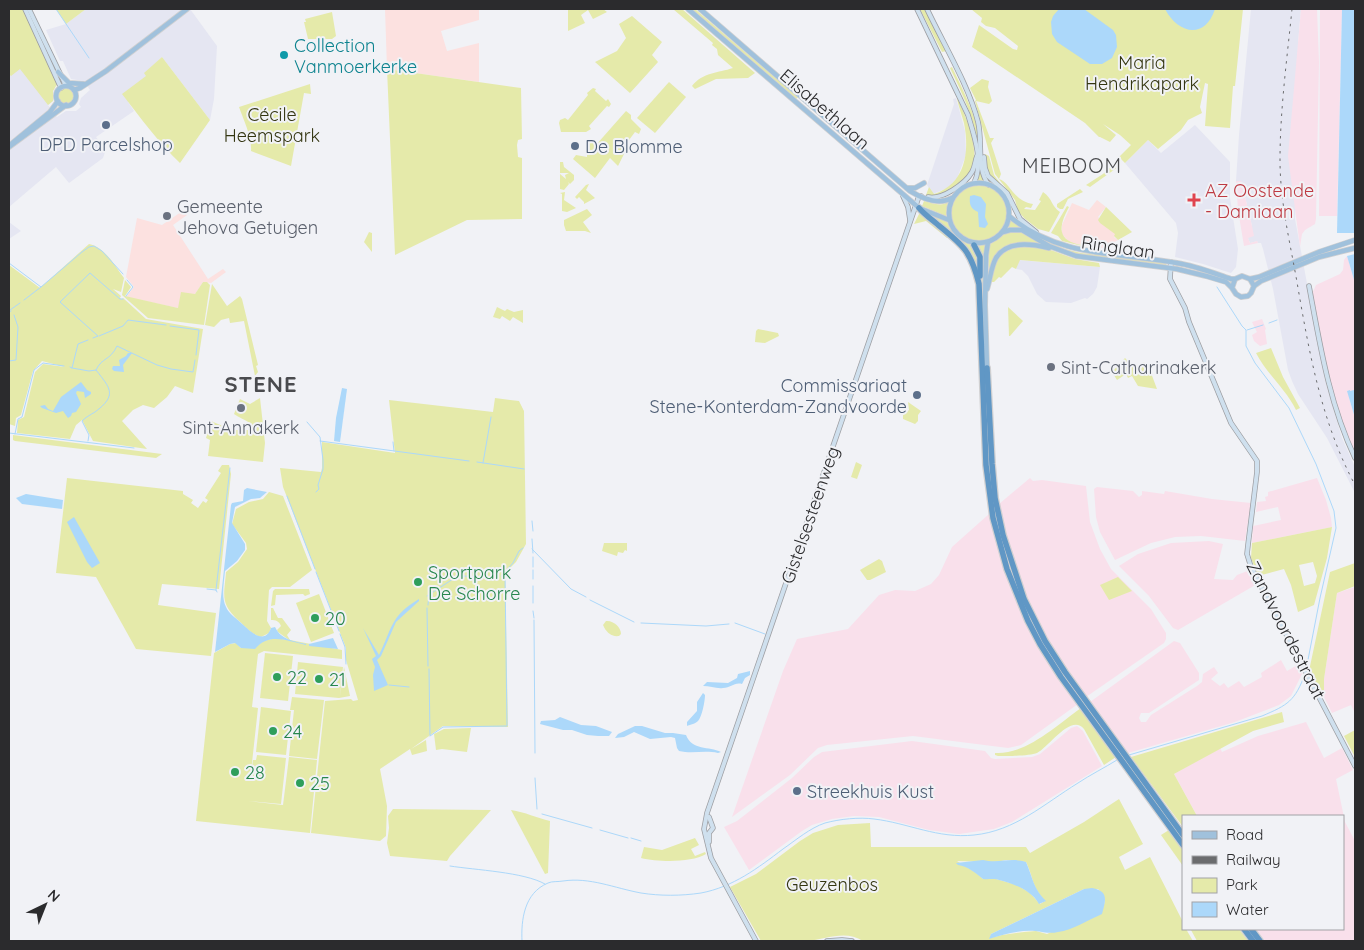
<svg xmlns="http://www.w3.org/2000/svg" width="1364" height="950" font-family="Quicksand,sans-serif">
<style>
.built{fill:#e5e6f2}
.industrial{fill:#f9e0eb}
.education{fill:#fce1e0}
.green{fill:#e5eaaa;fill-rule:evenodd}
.water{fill:#acd8fa}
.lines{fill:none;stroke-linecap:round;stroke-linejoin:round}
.stream{stroke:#acd8fa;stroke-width:1}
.secondary-casing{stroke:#9d9ea2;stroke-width:5.5}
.primary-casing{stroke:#d0d0d1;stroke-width:6}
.highway-casing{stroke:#d0d0d1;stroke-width:8}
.secondary{stroke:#cfe0ee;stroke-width:4}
.primary{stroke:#a0c1dc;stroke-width:4.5}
.highway{stroke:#6097c5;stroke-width:5.5}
.rail{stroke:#6b6c6e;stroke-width:1;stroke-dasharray:2.5 5;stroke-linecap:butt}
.culture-dot{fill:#0f9aa8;stroke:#f1f2f6;stroke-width:2}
.service-dot{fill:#5c6f8a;stroke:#f1f2f6;stroke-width:2}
.health-dot{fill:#e0444e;stroke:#f1f2f6;stroke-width:2}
.worship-dot{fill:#6b7280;stroke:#f1f2f6;stroke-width:2}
.leisure-dot{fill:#2e9e5b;stroke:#f1f2f6;stroke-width:2}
.labels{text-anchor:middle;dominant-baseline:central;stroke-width:4;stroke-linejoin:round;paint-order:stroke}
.culture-label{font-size:18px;fill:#0d838f;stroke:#f1f2f6;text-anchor:start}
.park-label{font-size:18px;fill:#343611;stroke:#f1f2f6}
.street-label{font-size:18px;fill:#2b2b2d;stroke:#f1f2f6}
.service-label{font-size:18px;fill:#4e5e75;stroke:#f1f2f6;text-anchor:start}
.health-label{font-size:18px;fill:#be3a42;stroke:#f1f2f6;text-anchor:start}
.worship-label{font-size:18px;fill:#5b616d;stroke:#f1f2f6;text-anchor:start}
.leisure-label{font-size:18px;fill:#27864d;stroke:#f1f2f6;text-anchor:start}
.quarter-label{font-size:20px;letter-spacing:1px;fill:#4a4b4e;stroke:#f1f2f6}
.district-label{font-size:22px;font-weight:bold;letter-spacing:1px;fill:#4a4b4e;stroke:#f1f2f6}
</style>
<rect width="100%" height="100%" fill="#f1f2f6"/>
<g class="built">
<path d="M9,9l47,75 -4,10 1,7 -5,4 9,12 9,-6h10l5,-4 -2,-3 2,-6 9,-8 -6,-9 -13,-2 -8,-18h-3l-14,-31 20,-6 20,-15h104l27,37 -3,53 -4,21 -48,-63 -7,7 -27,38 6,9 -38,26 8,11 1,4 -2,6 -34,25 -13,-16 -47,40z"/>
<path d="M1251,9h50l-3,34 -3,176 30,161 17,58 13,29v26l-28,-55 -29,-44 -6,-13 -4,-11 -15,-81 -10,-40 -2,-6h-3l-1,-2 -7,2 -2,-5 4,-12 -10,-42 -1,-3h-5l3,-46z"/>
<path d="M956,98l9,33 1,24 -10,26 -6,6 -17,7 -6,-9 27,-81 -1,-5z"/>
<path d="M1195,125l35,37v36l8,51 -2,18 -5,6 -28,-9 -28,-7 3,-24 -2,-10 -51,-60 23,-23 13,13z"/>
<path d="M9,222l12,9 -12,8z"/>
<path d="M1019,260l81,7 -3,20 -4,7 -6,5 -2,-1 -14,5 -25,-1 -9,-8 -9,-18 -6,-6 -6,-1z"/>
</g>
<g class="industrial">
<path d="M1301,9h16l2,53 -3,157 -1,5 -10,6 -3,4 -2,13 -12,-91z"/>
<path d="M1320,9h22l-5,207h-18z"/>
<path d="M1236,181h5l1,3 10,42 2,10 -6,2 2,5 7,-2 1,2 -14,3 -6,-36z"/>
<path d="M1347,256l8,27v113l-6,2 6,20v35l-21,-54 -9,-37 -13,-68 4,-9 24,-11 3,-4 1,-10z"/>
<path d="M1262,319l4,10 -1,1 2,14 -7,2 -6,-5 -2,-6 5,-3 -5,-10z"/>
<path d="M1030,478l3,3 9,-1 44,6 4,36 10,27 11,20 40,40 15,24v6l-2,4 -78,54 -31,-45 -22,-41 -12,-28 -14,-46 -8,-33z"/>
<path d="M1317,478l9,22 5,18 1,9 -80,16 1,-17 28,-6 -3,-13 -22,5 1,-10 9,-1 -1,-4 3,-1v-4z"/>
<path d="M1097,487l36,4 6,6 3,-2v-4l22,3 1,-3 47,8 39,4 -6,38 -44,-5 -26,1 -24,6 -36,17 -15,-28 -4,-15 -2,-28z"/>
<path d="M989,514l18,64 19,45 52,81 -57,41 -13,3 -95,-12 -86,9 -9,3 -28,27 -58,42 51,-146 14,-32 51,-10 31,-34 16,-5 20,1 16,-7 8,-9 13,-28z"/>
<path d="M1209,541l14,3 -9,35 19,1 4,-5 13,-5 7,14 -79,46 -5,-2 -24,-32 -30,-30 19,-12 33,-11z"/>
<path d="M1355,587v126l-4,-8 -19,8 -8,-16v-18l13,-86z"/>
<path d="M1174,641l6,2 19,30v7l-50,33h-8l-2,5 2,4h5l5,-7 46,-29 5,-4 1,-8 11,-7 4,6 -7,6 9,7 4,-3 4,5 11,-7 5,6 18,-10 -1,-4 20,-13 6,11 12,-7 4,8 -12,24 -12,9 -44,17 -107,31 -38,-51z"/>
<path d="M1306,722l18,36 18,-10 11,22 -17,9 9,43 10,19v100h-90l-9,-12h87v-113h-146l-23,-42 46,-26 2,4 36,-16z"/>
<path d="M1077,726l6,5 19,35 -90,56 -18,7 -35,5 -30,-4 -50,-13 -25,-1 -22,3 -20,6 -10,6 -53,39 -25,-43 13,-6 55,-43 22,-21 8,-5 90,-11 73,10 6,7 4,1 37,-2 8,-3 31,-26z"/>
</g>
<g class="education">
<path d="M385,9h94v11l-38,11 6,20 32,-8v39l-92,-13z"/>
<path d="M1097,200l9,7 -8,10 18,17 -2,3 4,3 -7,4 -2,5 -39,-6 -8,-9v-9l10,-22 17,7z"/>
<path d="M184,210l3,5 -14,10 35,54 15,-10 3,3 -15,11 -8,-1 -8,12 -17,14 -52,-11 8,-10 -8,-10 11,-59 25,7z"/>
</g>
<g class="green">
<path d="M9,9h16l34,72 -6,10v10l-5,4 -28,-36 -9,7 -2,-2z"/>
<path d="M56,9h30l-20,15z"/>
<path d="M568,9h35l4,3 -14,7 -5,-9 -7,5 4,8 -17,8z"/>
<path d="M673,9h9l73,64 -7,5 -32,1 -21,10 -3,-3c11,-14 26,-13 41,-18l-15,-13 -1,-6 -5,-4 1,-2z"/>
<path d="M691,9h4l103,88 -2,2z"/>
<path d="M920,9h5l21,42 -4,1z"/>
<path d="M971,9h272l-8,77h-2l-3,42 -25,-2 3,-42 -3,-1 -5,24 2,6 -14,7 -7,10 -23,19 -10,-9 -23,23 -6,-6 12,-12 -11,-10 -17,-11 13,11 -6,7 -10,-5h-1l-14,-14 -113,-76 7,-22 34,24 4,1 1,-4 -23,-18 -9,-2 -5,-4 1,-4z"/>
<path d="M332,12l4,24 -4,3h-24l-4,-17h2l-1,-3z"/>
<path d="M632,16l30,26 -10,13 6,7 -28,31 -35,-31 22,-11 9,-13 -7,-14z"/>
<path d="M162,57l48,63 -30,43c-22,-21 -40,-46 -58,-69l24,-18 -2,-3z"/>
<path d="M952,67c10,21 21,42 26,65 3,16 -2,35 7,49h-8c10,-38 -11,-79 -27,-113z"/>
<path d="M387,69l134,19 1,51 -4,1 -1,5 1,12 4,1v61l-55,1 -72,35z"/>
<path d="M982,79l7,2 -1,6 4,14 -3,3 -13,-3 14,37h4l-3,5 10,31 -2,5c11,3 14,22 34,25l-2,4 -5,-1 -2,2 11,1 6,-9 -2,-1 4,-8c10,7 8,14 17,20l-11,20 -11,-3 -14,-11 -6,-7 -3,-11 -20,-26 -20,-73 1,-1 -6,-12z"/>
<path d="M669,82l17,15 -31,36 -18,-15z"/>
<path d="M310,84l1,10 -7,-1 -13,73 -40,-15c1,-14 -7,-30 -12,-44z"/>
<circle cx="66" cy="96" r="8"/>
<path d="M593,88l3,1 -1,2 11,10 2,-2 3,5 -2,3 -2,-1 -18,20 2,3 -5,3h-25l-2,-9 1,-3 5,-2 3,2 20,-25 -1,-2z"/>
<path d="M957,98c8,15 22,50 16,68 -3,9 -11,14 -18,20 -8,8 -17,12 -29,9l3,-8 5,7c31,-10 36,-41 30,-71 -2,-8 -6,-18 -7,-25z"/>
<path d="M626,111l5,4v4l10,10 -2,5 -4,-2 -12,16 2,4 -7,14 -8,-8 -15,20 -22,-19 3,-4 11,2v-17l1,-2 8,7z"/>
<path d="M985,154l4,2 5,19 20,27 3,10 -5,-12 -23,-24 -3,-7z"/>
<path d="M560,162h3l1,5 10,8v5l-4,4 -2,-2 1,2 -5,6 -4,-1v-15l6,5 -1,-4 4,-2h-9z"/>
<path d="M1114,163l4,4 -28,20 -4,-2 17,-11z"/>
<path d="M589,184l-3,6 9,8 -11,6v-2l-5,-5 -2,2 -2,-2 11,-12z"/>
<circle cx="979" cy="213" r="28"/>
<path d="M1080,189l3,3 -15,7 -5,10h-3l-3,-2v-3z"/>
<path d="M565,192l-1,8 12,8 -9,4 -5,-1v-17l-2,-1z"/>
<path d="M924,201c8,2 17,6 24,1l-2,14 -24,-10z"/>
<path d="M1067,206l2,1c-11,20 -12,34 13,38v1l-20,-5 -4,-5 -7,-3z"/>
<path d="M1106,207l26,25 -14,8 -4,-4 1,-2 -15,-11 -2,-3z"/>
<path d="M587,209l5,6 -9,7 8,11 -6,-2h-19l-2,-6v-5z"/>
<path d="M920,212l30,25 -3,1 -21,-17 -12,3z"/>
<path d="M928,213l17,6 12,18 16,8 5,7 -1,19 -2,-7 -47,-49z"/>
<path d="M1011,219l34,21 20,9 16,4 86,10 -2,3 -82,-10 -33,-11 -21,-13 -22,-3z"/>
<path d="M1009,231h10l20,11 -1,2 -5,-1 -32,8 -12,23 -1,-21 1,-8z"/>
<path d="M369,232l3,1v19l-8,-10z"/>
<path d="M89,244c17,4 25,21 35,34l-3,14 -8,-3 8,7 -1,2 2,1 1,-1 23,21 57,10 -10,64 -18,-7 -8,11 -13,11 -11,-3 -10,5 -11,11 25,28 -54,-8 -11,-21 -6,5 -6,14 -53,-6 1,-13 6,-3 11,-45 8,-8 22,3 -23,-6 -9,10 -12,44 -5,3 -1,8 -6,-2v-159l31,23z"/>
<path d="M977,245h9l-3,71 -1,-52z"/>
<path d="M1025,246l23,3 27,10 24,4 1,4 -80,-7 -4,9 -4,-2 -11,11 -2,-1 -5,5h-3c4,-25 9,-32 34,-36z"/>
<path d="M125,280l6,7 -6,9 53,12 3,-16 14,2 8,-12h4l3,3 -6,40 -56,-7 -26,-23z"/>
<path d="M212,284l15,22 13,-10 2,3 16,66 -2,1 2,6 -3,4 -11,-55 -14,2 -1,-5 -8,2 -7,7 -9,-2z"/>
<path d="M497,307l8,4 2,-2 7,3 9,-2v13l-10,-6 -3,4 -8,-5 -2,3 -7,-2z"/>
<path d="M1008,307l15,14 -13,15h-1z"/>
<path d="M758,329l20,4 1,3 -14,7 -10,-1 1,-11z"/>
<path d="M1271,348l12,29 17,31 -4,2c-11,-22 -30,-37 -40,-57z"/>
<path d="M1125,358l10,10 9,-6 5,11h2l6,16 -19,-3 -6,-10 -4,2 -2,-4 -9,6 -5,-8z"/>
<path d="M260,398l5,45 -2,19 -55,-6 2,-16 -4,-2 5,-17 21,9h18l1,-6c-6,-5 -12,-6 -17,-10l6,-15 10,5z"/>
<path d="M495,398l24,3 5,10 2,133 -10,18 -11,11 3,154 -65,-1 -32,23 15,-9 1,11 -15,4 -2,-6 -30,20 7,37 -1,30 -6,5 -69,-8 14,-132 26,-2 2,2 5,-1 -12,-40v-12l-63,-161 -3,-19 41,4 1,-4v-26l73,11 -6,-53 104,12z"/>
<path d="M908,402l13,9 -3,4v6l-3,3 -12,-5v-4l6,-5z"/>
<path d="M13,435l149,19 -6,4 -141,-17 -2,-1z"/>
<path d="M856,462l6,3 -5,14 -6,-2z"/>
<path d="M222,465h7l2,9 -12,115 -57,-5 -4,21 58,8 -5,43 -75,-7 -40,-72 -40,-4 11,-95 116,13v3l10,6 -2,3 7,5 5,-7 3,2 2,-3 -3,-2 16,-25 -3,-2z"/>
<path d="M269,492l14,4 29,74 -22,17h-18l-3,3 -2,31 4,7 -2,5 -8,4c-10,-3 -14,-9 -22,-16 -19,-18 -15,-24 -13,-49l12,-10 9,-13 -1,-6 -14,-19 4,-15 13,-7 14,-3z"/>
<path d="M1332,527l-5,31 -13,47 -16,7 -7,-27 -7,-16 -26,7 -7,-18 1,-15zM1313,562l4,14 -2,7 -11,3 -5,-21z"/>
<path d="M604,543h23v8l-2,-1 -2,3 -5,-1 -1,4 -15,-5z"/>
<path d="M879,559l3,2 4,11 -16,8h-3l-7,-10z"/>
<path d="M1355,563v23l-18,7 -13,86v18l-15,-26 21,-99z"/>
<path d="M1118,577l14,14 -23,9 -9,-15z"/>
<path d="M275,589h34l1,5 -5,2 -2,-2 -27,1 -1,10 -4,1 2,-15z"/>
<path d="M319,594l15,39 -23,9 -15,-39z"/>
<path d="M271,608h2l5,10h4l9,12 -4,5 3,5 52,10v9l-78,-8 -6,3 -6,53 6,1 -8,73 3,-21h3l1,-5 29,3 -5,46 -33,-3 35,4 6,-48 28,3 -7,73 -114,-12 18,-168 16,-9 6,-1 5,5h14c10,-11 20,-10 34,-8l-11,-8 -1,-2 4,-4c-2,-5 -5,-6 -10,-6z"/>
<path d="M606,621c7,-1 15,6 15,13l-2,2c-8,1 -13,-4 -16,-11z"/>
<path d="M265,653l28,3 -5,45 -28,-3z"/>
<path d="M298,662l45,5 -3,29 4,-29 6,29 -11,2 -44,-4z"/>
<path d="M292,697l32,3 -7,59 -28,-3 5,-46h-4z"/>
<path d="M261,707l30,4 -5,44 -30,-3z"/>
<path d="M1081,708l35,49 -12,8 -20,-36c-13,-16 -35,18 -47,24 -7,3 -30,3 -39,3l-3,-1v-2c31,2 62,-28 86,-45z"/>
<path d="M1282,712l2,10 -31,9 -79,43 23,42h-14v11l-52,-70z"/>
<path d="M471,728l-4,24 -25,-3 -6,1 -2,-16 10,-5z"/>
<path d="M1355,730v27l-11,-21z"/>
<path d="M1119,799l24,45 -24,13 6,13 25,-13 33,65v7h3l7,12h-330c-18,-12 -38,-1 -58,0 -14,2 -29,0 -44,0l-31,-54 26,-13 44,-33 13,-8 25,-8 32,-2 1,24h155l4,6 54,-31zM1006,860l20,2c8,17 5,23 19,39l-5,3 -10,-11 -13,-8 -21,-6h-13l-5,-5 -21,-13c17,0 33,3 49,-1zM1084,889h14c7,7 8,11 5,19l-56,26 -11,-3 -12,1 -22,3 -12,3 1,-4z"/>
<path d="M393,809l98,1 -41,46 -3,5 -57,-5 -3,-13 2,-15 -1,-12z"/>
<path d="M511,810c14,2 26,8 39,11l-2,52 -3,1z"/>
<path d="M1169,830l14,19v17l-22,-31z"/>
<path d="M695,838l4,7 -8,4 4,7 10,-4 1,2c-15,9 -48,8 -65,4l3,-11 18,3z"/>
<path d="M1193,929h46l9,12h-51l-6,-11z"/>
</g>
<g class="water">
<path d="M1059,9h25l29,21 3,5 1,12 -5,11 -10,6h-12l-33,-22 -5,-8 -1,-12 2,-6z"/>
<path d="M1165,9h50c-10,31 -37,25 -50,0z"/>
<path d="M1342,9h13v224h-18z"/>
<path d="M974,195l7,2 5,7 -1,13 3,7 -3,4 -6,-1 -1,-15c-7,-3 -9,-7 -8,-16z"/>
<path d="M1355,254v29l-8,-27z"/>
<path d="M128,353h4l-9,12 1,7 -10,-1 -2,-2 1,-3h7l-1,-6 7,-4z"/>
<path d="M81,382l6,8 4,2v2l-6,4 -1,-6 -7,-1 -1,2 5,11 -5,8 -4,1 -1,3 -3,2 -5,-7 -7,2 -14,-5 -2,-2 5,-1 3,4 5,2 8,-14z"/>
<path d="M342,388l5,1 -7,53 -6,-1 2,-23z"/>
<path d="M1350,390v1l4,-1 1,3v25l-8,-27z"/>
<path d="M247,488l20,4 -7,6 -9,1 -16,8 -3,16 13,21v6l-8,11 -12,10c-1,12 -4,26 1,36 3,7 9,10 14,15 8,7 24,25 31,6l4,-1c6,13 19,14 31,17v1c-19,-4 -37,-13 -51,4l-14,-1 -6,-5 -5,1 -15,8 16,-147 1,-2 11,-2 1,-11z"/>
<path d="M26,494l37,6 -1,9 -40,-5 -6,-6z"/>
<path d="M74,517l26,46 -8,5 -5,-6 -20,-40z"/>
<path d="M419,599v2l-23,21 -15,34 -4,4 11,25 -14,6 -1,-16 2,-8 -3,-8 4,-3 -13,-28 16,27c13,-26 11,-39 40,-56z"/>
<path d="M333,638l5,11 -29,-3v-2z"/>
<path d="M750,671v4l-5,3 -3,6c-8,-2 -11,4 -19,4 -6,1 -13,-2 -20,-2l4,-4 21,1 9,-5 1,-4z"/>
<path d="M703,693l2,2c0,6 -3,22 -7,26 -3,3 -9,4 -11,5v-4l10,-11v-9z"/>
<path d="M560,717l21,8 15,1 16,6 -3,4h-11l-11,-1 -15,-5h-9l-23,-6 1,-3 14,-1z"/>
<path d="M635,726h7l23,7h8l13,2c6,16 23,11 35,17l-3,1c-13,-3 -26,1 -39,-2l-2,-3 -2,-10 -4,-1 -21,2 -16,-7 -10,5 -9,1 3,-4z"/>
<path d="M983,860c15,4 28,-3 43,2 7,16 7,26 20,39l-7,3c-8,-14 -25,-20 -40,-24 -5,-2 -11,0 -16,-1 -7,-6 -16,-13 -25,-14l-2,-2z"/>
<path d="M1092,888c18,3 13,14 10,26 -14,6 -29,16 -44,18 -8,2 -14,0 -23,-1 -15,-1 -31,3 -46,8l2,-5 93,-45z"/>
</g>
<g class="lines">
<g class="stream">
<path d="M56,9l33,49"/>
<path d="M9,263l32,24 41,-35 7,-5 5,-1 8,5 21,23"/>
<path d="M1217,287l25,39 4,4v16l9,17 34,45 27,56 18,47 2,17 -16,70 -14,72"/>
<path d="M126,296l7,-9 -6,-7"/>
<path d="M24,300l17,-13"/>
<path d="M10,310l10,-7"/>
<path d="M9,312l2,-1"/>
<path d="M1269,323l8,-3"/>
<path d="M170,326l29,4 -3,25"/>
<path d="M1247,330l16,-5"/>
<path d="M99,336l24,-10 5,-6 38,5"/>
<path d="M93,338l5,-2 -38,-34 30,-29 30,26h3"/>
<path d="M9,361l7,-1 2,-33 -4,-12"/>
<path d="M70,367l2,1 6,-24 10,-4"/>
<path d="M72,368l17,3 7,-1c14,18 22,25 -1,42 -5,3 -9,5 -13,9l7,14 -1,6"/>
<path d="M96,370c6,-13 14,-9 21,-24l40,19 14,4 22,3 2,-12"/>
<path d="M307,422l13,15 3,23v9l-5,16 1,4 -3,3"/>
<path d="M9,433l125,15"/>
<path d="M15,434l3,-15 4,-2 12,-47 9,-7 21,3"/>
<path d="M320,441l149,20"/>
<path d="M393,442l1,9"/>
<path d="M477,462l47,7"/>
<path d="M483,463l8,-46"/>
<path d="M287,496l28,73"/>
<path d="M532,521l1,10"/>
<path d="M532,539l1,14"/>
<path d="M532,549l39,40 15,8"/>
<path d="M533,567v-10"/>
<path d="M533,570v9"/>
<path d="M316,572l23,59"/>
<path d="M501,576l12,-13 6,-12 4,-3"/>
<path d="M533,586v17"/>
<path d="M207,589l9,1 1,2"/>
<path d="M216,590l14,-122"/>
<path d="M427,596l26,-17 10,-3 34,2"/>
<path d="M590,600l44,22"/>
<path d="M428,605l1,-11"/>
<path d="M427,608l1,58"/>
<path d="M533,611l1,7"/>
<path d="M534,620l1,133"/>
<path d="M641,623l65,3 23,-2"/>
<path d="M735,623l30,11"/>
<path d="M340,634l5,13 1,17"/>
<path d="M429,669l1,66"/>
<path d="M389,685l20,2"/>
<path d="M430,736l13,-9 64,-1 -2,-152"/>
<path d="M1129,755l133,-39c26,-11 33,-15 43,-42"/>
<path d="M535,778l2,31"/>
<path d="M542,814l50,14"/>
<path d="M600,830l28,8"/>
<path d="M631,838l10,3"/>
<path d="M450,866c25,4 74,6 95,18"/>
<path d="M522,941c-1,-21 2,-48 26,-58 4,-2 10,-1 15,-2 27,-4 51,7 78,12 19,3 40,3 60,0 32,-6 57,-25 82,-44 13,-9 27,-21 42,-26 15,-4 34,-6 49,-4 34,4 64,20 100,16 41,-4 70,-31 104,-52 12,-8 26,-15 39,-23"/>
</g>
<g class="secondary-casing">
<g id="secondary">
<path d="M25,9l36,79"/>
<path d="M29,9l37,77"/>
<path d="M917,9l51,106c6,20 16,48 6,68"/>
<path d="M927,9c16,34 42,77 51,113 5,20 -2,48 11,63"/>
<path d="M984,157l1,11 3,8 19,17 13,26 16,13"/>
<path d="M903,196l5,11 2,13"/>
<path d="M928,197c14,3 37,-13 44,-25 3,-5 3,-11 5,-16"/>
<path d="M1171,262l-1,17 15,29 4,14 42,101 26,38v11l-9,73 -1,9 4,13 104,199"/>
<path d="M1309,286c11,59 20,117 46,172"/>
<path d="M709,842v-9l4,-5 -4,-11"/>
<path d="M756,941l-45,-83 -7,-29 3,-16 201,-585 11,-32h2"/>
<path d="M827,941l15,-1 10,1"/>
</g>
</g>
<g class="primary-casing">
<g id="primary">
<path d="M688,9l231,199 30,12"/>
<path d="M700,9l210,182c13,8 29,14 42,7"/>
<path d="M58,72l11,11 15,1"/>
<circle cx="66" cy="96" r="10"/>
<path d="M74,90l6,-2 26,-17 81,-62"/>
<path d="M10,145l40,-33 8,-11"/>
<path d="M9,147l57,-42"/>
<circle cx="979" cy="213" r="30"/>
<path d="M907,188h8l9,-5"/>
<path d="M1009,216c51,42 107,36 168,47 19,3 36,10 54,16h4"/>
<path d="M1003,232l7,-2h12l27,16 27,10 101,13 29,7 20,6 6,6 4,6 5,3 7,-1 3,-3 3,-7 -4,-7 -8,-3 -7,3 -3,9"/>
<path d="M1250,279l9,-2 60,-25 36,-12"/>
<path d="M1254,286l7,-5 58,-24 36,-9"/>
<path d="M987,289c3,-9 4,-22 9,-31 11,-18 36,-14 53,-10"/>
<path d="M987,368l-2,-63 1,-50 2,-13"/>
</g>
</g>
<g class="highway-casing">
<g id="highway">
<path d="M919,208c5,6 12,11 18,16 26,21 34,27 42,60l7,181 7,53 14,51 21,52 12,23 21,33 122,168"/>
<path d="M974,245l6,12v19"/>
<path d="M987,368l5,96 3,34 8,37 21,64 21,42 20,31 118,163"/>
<path d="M1244,929l9,12"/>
<path d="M1251,929l9,12"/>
</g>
</g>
<use href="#secondary" class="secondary"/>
<use href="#primary" class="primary"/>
<use href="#highway" class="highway"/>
<path class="rail" d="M1292,9c-5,50 -12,101 -12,151 0,44 11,86 18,128 12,69 24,135 57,197"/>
</g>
<circle class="culture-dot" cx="284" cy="55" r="5"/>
<g class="service-dot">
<circle cx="106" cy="125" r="5"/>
<circle cx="575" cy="146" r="5"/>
<circle cx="917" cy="395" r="5"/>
<circle cx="797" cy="791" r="5"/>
</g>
<path class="health-dot" d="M1191.5 192.5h5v5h5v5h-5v5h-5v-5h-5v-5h5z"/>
<g class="worship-dot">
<circle cx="167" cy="216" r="5"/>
<circle cx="1051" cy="367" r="5"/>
<circle cx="241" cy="408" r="5"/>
</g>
<g class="leisure-dot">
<circle cx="418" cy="582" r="5"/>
<circle cx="315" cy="618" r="5"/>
<circle cx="277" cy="677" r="5"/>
<circle cx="319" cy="679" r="5"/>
<circle cx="273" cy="731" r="5"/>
<circle cx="235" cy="772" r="5"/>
<circle cx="300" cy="783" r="5"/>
</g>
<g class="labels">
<g class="culture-label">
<text x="294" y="45">Collection<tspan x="294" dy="21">Vanmoerkerke</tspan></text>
</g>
<g class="park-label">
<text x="1142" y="62">Maria<tspan x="1142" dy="21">Hendrikapark</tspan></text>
<text x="272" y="114">Cécile<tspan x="272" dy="21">Heemspark</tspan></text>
<text x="832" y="884">Geuzenbos</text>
</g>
<g class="street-label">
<text transform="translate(825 109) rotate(41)">Elisabethlaan</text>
<text transform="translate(1118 247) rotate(8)">Ringlaan</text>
<text transform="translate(810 515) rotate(-71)">Gistelsesteenweg</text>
<text transform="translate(1286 630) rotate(63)">Zandvoordestraat</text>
</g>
<g class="service-label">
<text x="106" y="144" text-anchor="middle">DPD Parcelshop</text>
<text x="585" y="146">De Blomme</text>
<text x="907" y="385" text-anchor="end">Commissariaat<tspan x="907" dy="21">Stene-Konterdam-Zandvoorde</tspan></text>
<text x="807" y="791">Streekhuis Kust</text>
</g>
<g class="health-label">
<text x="1205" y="190">AZ Oostende<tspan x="1205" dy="21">- Damiaan</tspan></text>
</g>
<g class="worship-label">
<text x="177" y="206">Gemeente<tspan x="177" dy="21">Jehova Getuigen</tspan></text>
<text x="1061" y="367">Sint-Catharinakerk</text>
<text x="241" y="427" text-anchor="middle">Sint-Annakerk</text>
</g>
<g class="leisure-label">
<text x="428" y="572">Sportpark<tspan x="428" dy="21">De Schorre</tspan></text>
<text x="325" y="618">20</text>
<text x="287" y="677">22</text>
<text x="329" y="679">21</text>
<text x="283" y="731">24</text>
<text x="245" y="772">28</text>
<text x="310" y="783">25</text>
</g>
<g class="quarter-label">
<text x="1072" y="165">MEIBOOM</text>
</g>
<g class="district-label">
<text x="261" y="384">STENE</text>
</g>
</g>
<rect width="1364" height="950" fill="none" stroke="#2b2b2d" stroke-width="20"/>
<rect x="1182" y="815" width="162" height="115" fill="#f1f2f6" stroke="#a2a2a6"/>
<rect x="1192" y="831" width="25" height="8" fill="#a0c1dc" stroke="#a2a2a6"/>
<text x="1226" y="840" font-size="15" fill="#2b2b2d">Road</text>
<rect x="1192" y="856" width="25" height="8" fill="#6b6c6e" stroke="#a2a2a6"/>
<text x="1226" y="865" font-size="15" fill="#2b2b2d">Railway</text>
<rect x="1192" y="878" width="25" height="15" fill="#e5eaaa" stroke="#a2a2a6"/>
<text x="1226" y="890" font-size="15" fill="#2b2b2d">Park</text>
<rect x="1192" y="902" width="25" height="15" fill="#acd8fa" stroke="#a2a2a6"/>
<text x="1226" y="915" font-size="15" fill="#2b2b2d">Water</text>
<g transform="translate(45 905) rotate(43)" stroke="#f1f2f6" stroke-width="4" paint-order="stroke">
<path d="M0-4L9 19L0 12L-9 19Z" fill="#2b2b2d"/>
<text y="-8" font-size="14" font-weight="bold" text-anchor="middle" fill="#2b2b2d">N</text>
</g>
</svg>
